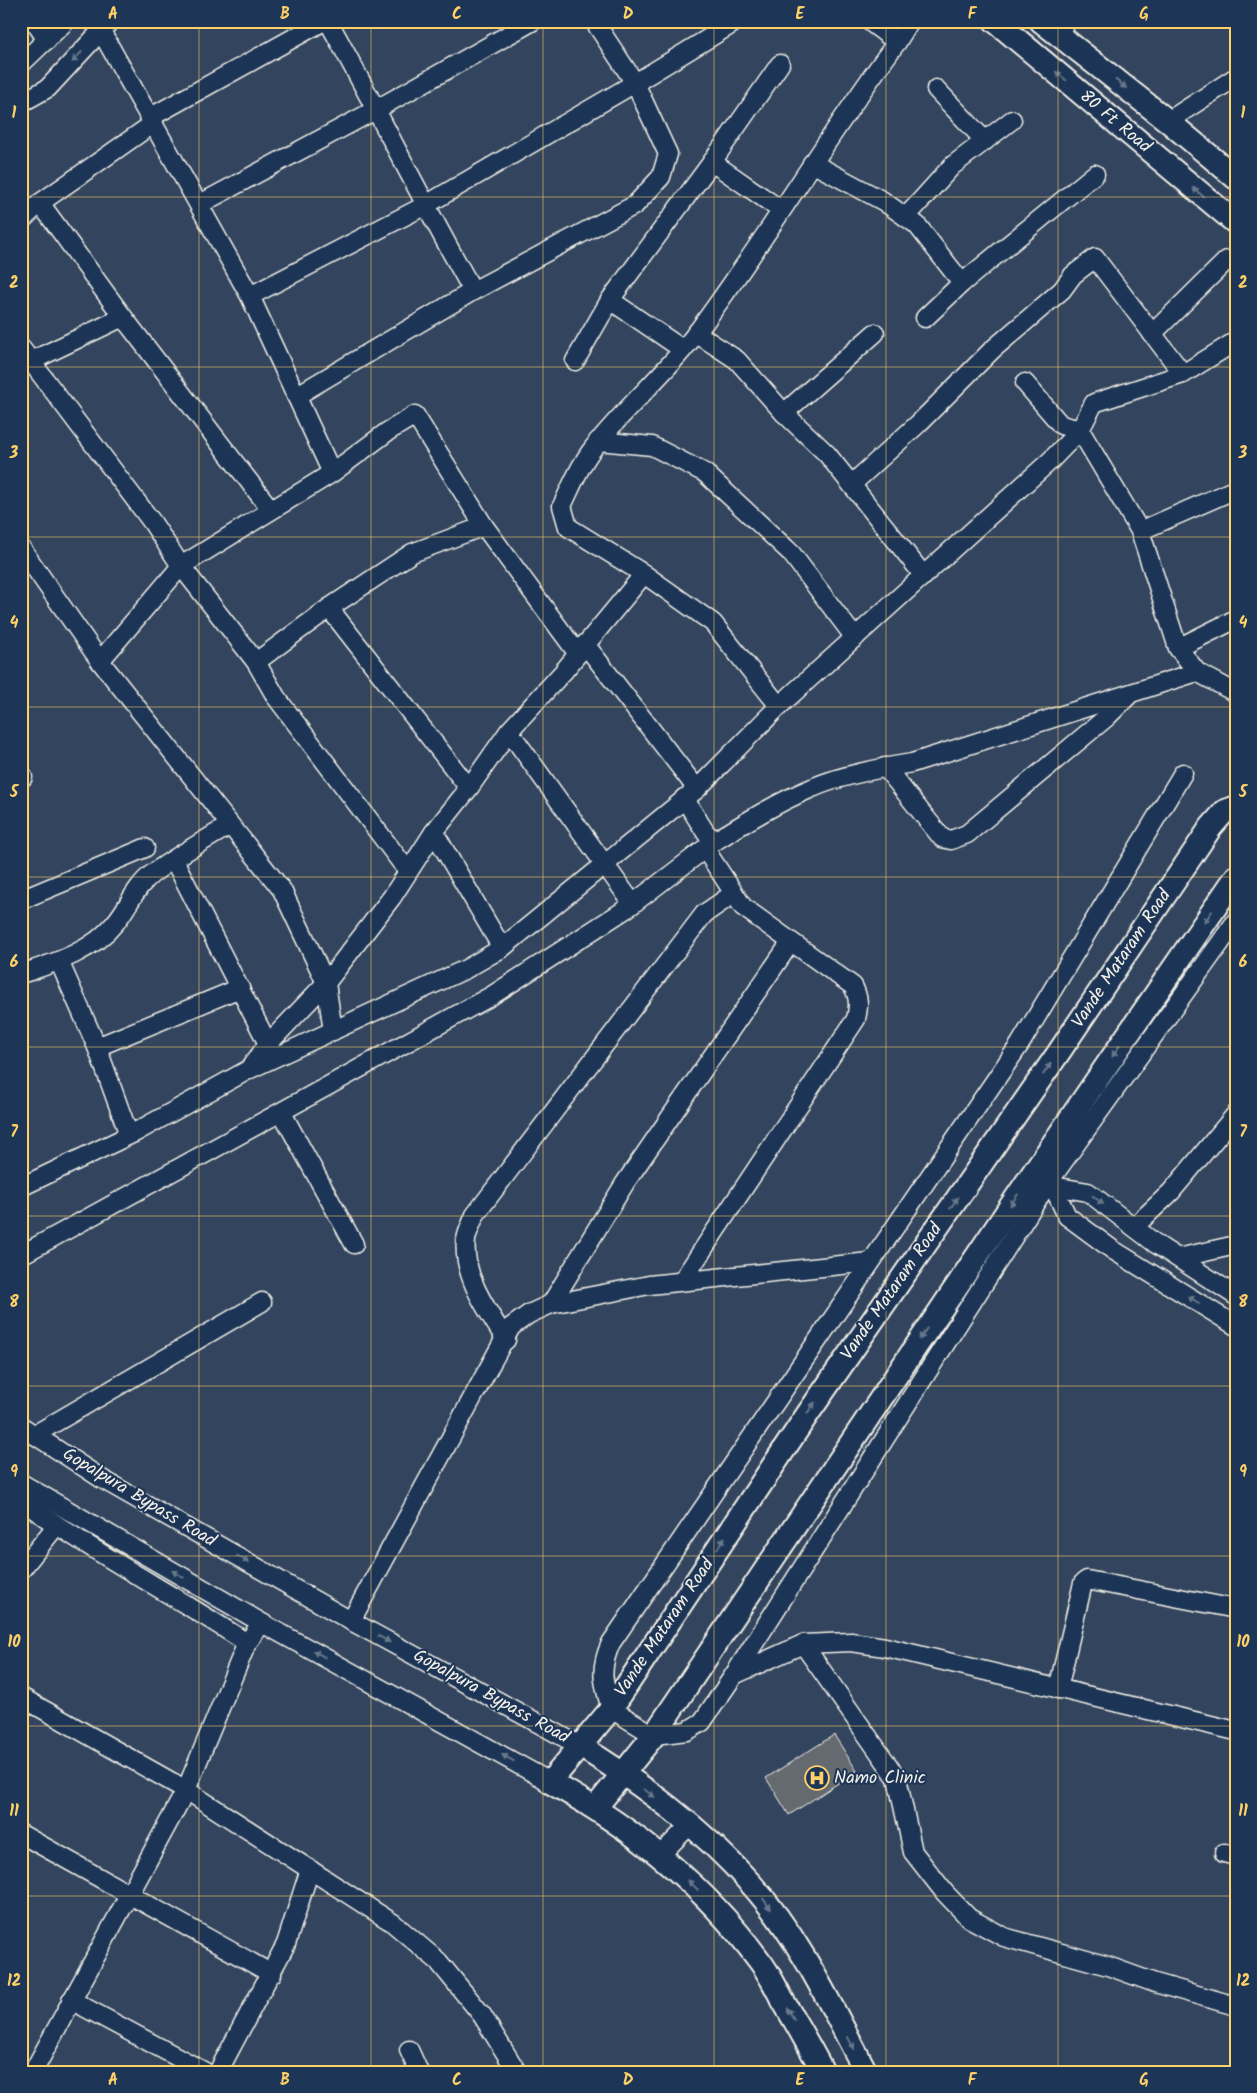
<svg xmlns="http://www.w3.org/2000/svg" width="1257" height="2093" font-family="Kalam,sans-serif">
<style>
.building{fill:#656a70;stroke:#f4f1e8}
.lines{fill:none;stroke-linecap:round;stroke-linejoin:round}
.minor-casing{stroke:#f4f1e8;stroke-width:21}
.major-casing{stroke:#f4f1e8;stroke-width:26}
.minor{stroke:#1d3557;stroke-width:18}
.major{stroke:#1d3557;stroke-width:22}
.oneway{fill:#68778a}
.grid{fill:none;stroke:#ffd166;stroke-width:1;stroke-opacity:0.55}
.labels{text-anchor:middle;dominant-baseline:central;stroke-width:4;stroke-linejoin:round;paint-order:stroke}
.street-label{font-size:18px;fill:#f4f1e8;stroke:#1d3557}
.poi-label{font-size:18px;fill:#f4f1e8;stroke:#1d3557;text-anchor:start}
.neatline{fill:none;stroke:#ffd166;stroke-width:2}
.grid-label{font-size:16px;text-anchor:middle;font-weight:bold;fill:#ffd166}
</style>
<rect width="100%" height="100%" fill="#33455e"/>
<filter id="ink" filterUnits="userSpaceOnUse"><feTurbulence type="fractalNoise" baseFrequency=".02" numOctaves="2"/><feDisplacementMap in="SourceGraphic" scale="10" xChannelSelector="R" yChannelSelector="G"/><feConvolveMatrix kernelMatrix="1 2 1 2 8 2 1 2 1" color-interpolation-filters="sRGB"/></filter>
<g filter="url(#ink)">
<path class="building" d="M834,1735l23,36 -68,44 -23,-37z"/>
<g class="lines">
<g class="minor-casing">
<g id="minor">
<path d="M34,21l13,19"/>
<path d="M328,21c50,89 94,181 145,270"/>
<path d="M101,31l149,265 82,177"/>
<path d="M1053,31l15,-10"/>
<path d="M897,42l13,-21"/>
<path d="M21,64l45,-43"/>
<path d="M936,89l49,52"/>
<path d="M21,103l27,-15 62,-67"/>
<path d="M151,117l173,-96"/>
<path d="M1168,121l68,-44"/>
<path d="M712,162l69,48"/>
<path d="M812,163l71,38 34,24 45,58"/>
<path d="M40,203l83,114 148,193"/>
<path d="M200,204l177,-95 156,-88"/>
<path d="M906,217l46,-51 60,-46"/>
<path d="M21,221l19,-18 114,-80"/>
<path d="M250,296l174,-90 211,-123 97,-59"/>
<path d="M610,300l72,49"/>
<path d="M925,318l37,-35 133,-109"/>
<path d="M696,333l41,27 47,53 43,41 97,122"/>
<path d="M1152,334l75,-74"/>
<path d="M21,348l131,174 29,44 75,96 20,35 131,173"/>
<path d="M575,361l35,-61 102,-138 68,-98"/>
<path d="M21,366l102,-49"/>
<path d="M1025,383l36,42 19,5 60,101 38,117 19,24 39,21"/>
<path d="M296,396l177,-105 162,-86 26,-28 7,-23 -33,-71 -41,-62"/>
<path d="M784,413l91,-80"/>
<path d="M598,441l54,5 53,27 86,80 64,85"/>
<path d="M852,484l66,-60 74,-74 70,-60 11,-15 22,-17 88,116"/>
<path d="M1140,531l96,-42"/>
<path d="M21,548l79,113 182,229 44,93 7,48"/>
<path d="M329,608l83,-55 72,-27"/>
<path d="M585,644l112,145"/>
<path d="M1178,648l58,-29"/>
<path d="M100,661l81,-95 151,-93 55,-41 28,-17 69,111 94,128"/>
<path d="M256,662l73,-54 140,180"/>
<path d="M779,706l-66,-83 -69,-49 -76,-47 -6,-21c11,-23 20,-46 37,-65 31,-38 70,-71 99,-110 70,-94 129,-195 199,-289l-28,-21"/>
<path d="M509,731l124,173"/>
<path d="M885,767l57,71 9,2 16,-6 140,-117 21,-21"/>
<path d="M1183,773l-163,271 -409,599c-12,26 -8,39 0,66l43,26 33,-4 15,-9 32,-47 314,-492 188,-262"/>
<path d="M21,777h2"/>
<path d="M684,798l22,35 9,8c31,-19 63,-39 97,-53 29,-13 69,-20 100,-25l285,-91"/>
<path d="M434,832l68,116"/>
<path d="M174,860l94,184"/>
<path d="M21,900l124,-52"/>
<path d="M59,961l38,86 32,88"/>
<path d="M21,974c33,-11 71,-22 94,-51 13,-15 20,-36 37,-49 24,-18 52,-33 78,-49"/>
<path d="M97,1047l143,-59"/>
<path d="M250,1068l18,-24 58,-61 66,-86 42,-65 35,-44 40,-57 54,-59 81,-98"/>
<path d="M282,1113l72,131"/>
<path d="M1040,1177l13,9 35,6 68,52 80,52"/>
<path d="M1053,1186l14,30 46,34 123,76"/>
<path d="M21,1187l113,-54 114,-63 218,-101 36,-21 195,-159 82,-83 272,-246 29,-30 14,-27 89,-29 53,-33"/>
<path d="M1134,1227l37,-35 65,-78"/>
<path d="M21,1255l470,-259 135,-87 89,-68"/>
<path d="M1178,1258l58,-13"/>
<path d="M682,1281l174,-262c3,-14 3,-21 -3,-33l-110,-79 -38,-58"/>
<path d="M551,1304l74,-121 166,-241"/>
<path d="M506,1340c-18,-29 -44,-64 -40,-100 1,-8 6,-17 9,-25l229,-301 29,-20"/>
<path d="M21,1426l81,53 249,142 229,125"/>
<path d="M34,1435l228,-133"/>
<path d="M21,1483l241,140 288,159"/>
<path d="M21,1500c72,53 152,94 226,143"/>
<path d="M21,1570l35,-44"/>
<path d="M351,1621l160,-294 18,-13 22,-10 98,-19 221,-23"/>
<path d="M803,1644l94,134 16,74 32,41 24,25 35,19 104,29 47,17 81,23"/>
<path d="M734,1675l69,-31 48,-2 34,5 351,84"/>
<path d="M1058,1689l25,-106 4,-3 149,29"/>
<path d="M21,1697l165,93 207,133 45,38 44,54 35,57"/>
<path d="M21,1834l251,140"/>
<path d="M1224,1853l12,3"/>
<path d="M660,1855l31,-31"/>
<path d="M71,2000l134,72"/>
<path d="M409,2050l10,22"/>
<path d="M33,2072l153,-282 61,-147 15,-20"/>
<path d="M218,2072l68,-128 24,-75"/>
</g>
</g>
<g class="major-casing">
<g id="major">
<path d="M995,21l241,202"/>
<path d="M1041,21l127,100 68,57"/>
<path d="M580,1746c63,39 122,82 171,138 49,54 81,124 115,188"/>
<path d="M596,1807l58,-72 379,-562 203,-296"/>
<path d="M823,2072c-13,-25 -27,-49 -41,-73 -7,-13 -14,-28 -23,-39 -56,-76 -127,-133 -209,-178l61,-73 196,-294 250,-360 154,-228 14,-16 11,-4"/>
</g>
</g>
<use href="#minor" class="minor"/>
<use href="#major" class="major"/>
</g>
<defs><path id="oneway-solid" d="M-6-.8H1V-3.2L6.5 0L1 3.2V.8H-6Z" transform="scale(1.25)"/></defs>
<g class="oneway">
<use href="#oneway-solid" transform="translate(77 57) rotate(133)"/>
<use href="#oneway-solid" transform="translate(1061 76) rotate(-140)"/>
<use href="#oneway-solid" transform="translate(1121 84) rotate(38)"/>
<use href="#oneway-solid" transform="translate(1198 192) rotate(-140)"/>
<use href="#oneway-solid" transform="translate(1208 917) rotate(124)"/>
<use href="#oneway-solid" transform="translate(1116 1051) rotate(124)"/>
<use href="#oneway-solid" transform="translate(1047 1069) rotate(-55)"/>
<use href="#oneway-solid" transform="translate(1014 1200) rotate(124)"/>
<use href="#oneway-solid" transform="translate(1098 1200) rotate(38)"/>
<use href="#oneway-solid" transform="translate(954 1203) rotate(-55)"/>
<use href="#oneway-solid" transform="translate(1194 1300) rotate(-148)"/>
<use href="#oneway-solid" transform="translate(923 1334) rotate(124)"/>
<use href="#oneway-solid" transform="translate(811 1408) rotate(-55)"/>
<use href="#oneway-solid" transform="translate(721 1543) rotate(-56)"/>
<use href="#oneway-solid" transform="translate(243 1559) rotate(30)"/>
<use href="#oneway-solid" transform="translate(178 1574) rotate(-150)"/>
<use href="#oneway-solid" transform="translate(384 1639) rotate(29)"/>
<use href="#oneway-solid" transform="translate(319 1654) rotate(-151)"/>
<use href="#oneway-solid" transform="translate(508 1758) rotate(-151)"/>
<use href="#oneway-solid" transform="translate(649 1793) rotate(37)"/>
<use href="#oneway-solid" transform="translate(693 1885) rotate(-135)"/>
<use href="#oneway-solid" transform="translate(767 1904) rotate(54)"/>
<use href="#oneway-solid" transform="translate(791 2014) rotate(-120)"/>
<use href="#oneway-solid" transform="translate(851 2043) rotate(62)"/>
</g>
</g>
<path class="grid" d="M199,21v2051M371,21v2051M543,21v2051M714,21v2051M886,21v2051M1058,21v2051M21,197h1215M21,367h1215M21,537h1215M21,707h1215M21,877h1215M21,1047h1215M21,1216h1215M21,1386h1215M21,1556h1215M21,1726h1215M21,1896h1215"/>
<defs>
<g id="hospital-ring" transform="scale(1.25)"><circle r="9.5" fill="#1d3557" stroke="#ffd166" stroke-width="1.5"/><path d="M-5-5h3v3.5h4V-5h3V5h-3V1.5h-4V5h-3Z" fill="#ffd166"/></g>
</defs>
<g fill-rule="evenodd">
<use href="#hospital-ring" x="817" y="1778"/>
</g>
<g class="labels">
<g class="street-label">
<text transform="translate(1115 122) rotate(40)">80 Ft Road</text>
<text transform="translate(1122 959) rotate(-56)">Vande Mataram Road</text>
<text transform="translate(892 1292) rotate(-55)">Vande Mataram Road</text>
<text transform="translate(139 1498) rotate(31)">Gopalpura Bypass Road</text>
<text transform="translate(665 1628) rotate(-56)">Vande Mataram Road</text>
<text transform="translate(491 1697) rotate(29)">Gopalpura Bypass Road</text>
</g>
<g class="poi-label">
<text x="834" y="1778">Namo Clinic</text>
</g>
</g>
<rect width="1257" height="2093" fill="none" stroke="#1d3557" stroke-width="55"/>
<rect x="28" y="28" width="1202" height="2038" class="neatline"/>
<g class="grid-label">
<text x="113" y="19">A</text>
<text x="285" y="19">B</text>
<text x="457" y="19">C</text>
<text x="628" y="19">D</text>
<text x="800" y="19">E</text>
<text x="972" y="19">F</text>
<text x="1144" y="19">G</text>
<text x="14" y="118">1</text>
<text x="1243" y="118">1</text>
<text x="14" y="288">2</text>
<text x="1243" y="288">2</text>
<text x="14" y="458">3</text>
<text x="1243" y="458">3</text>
<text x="14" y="628">4</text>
<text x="1243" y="628">4</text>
<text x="14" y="797">5</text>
<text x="1243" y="797">5</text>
<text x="14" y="967">6</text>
<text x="1243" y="967">6</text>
<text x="14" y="1137">7</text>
<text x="1243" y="1137">7</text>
<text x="14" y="1307">8</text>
<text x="1243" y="1307">8</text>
<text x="14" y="1477">9</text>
<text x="1243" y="1477">9</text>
<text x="14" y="1647">10</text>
<text x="1243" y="1647">10</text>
<text x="14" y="1816">11</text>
<text x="1243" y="1816">11</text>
<text x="14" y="1986">12</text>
<text x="1243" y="1986">12</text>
<text x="113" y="2085">A</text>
<text x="285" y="2085">B</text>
<text x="457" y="2085">C</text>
<text x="628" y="2085">D</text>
<text x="800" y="2085">E</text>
<text x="972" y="2085">F</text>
<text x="1144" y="2085">G</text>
</g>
</svg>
